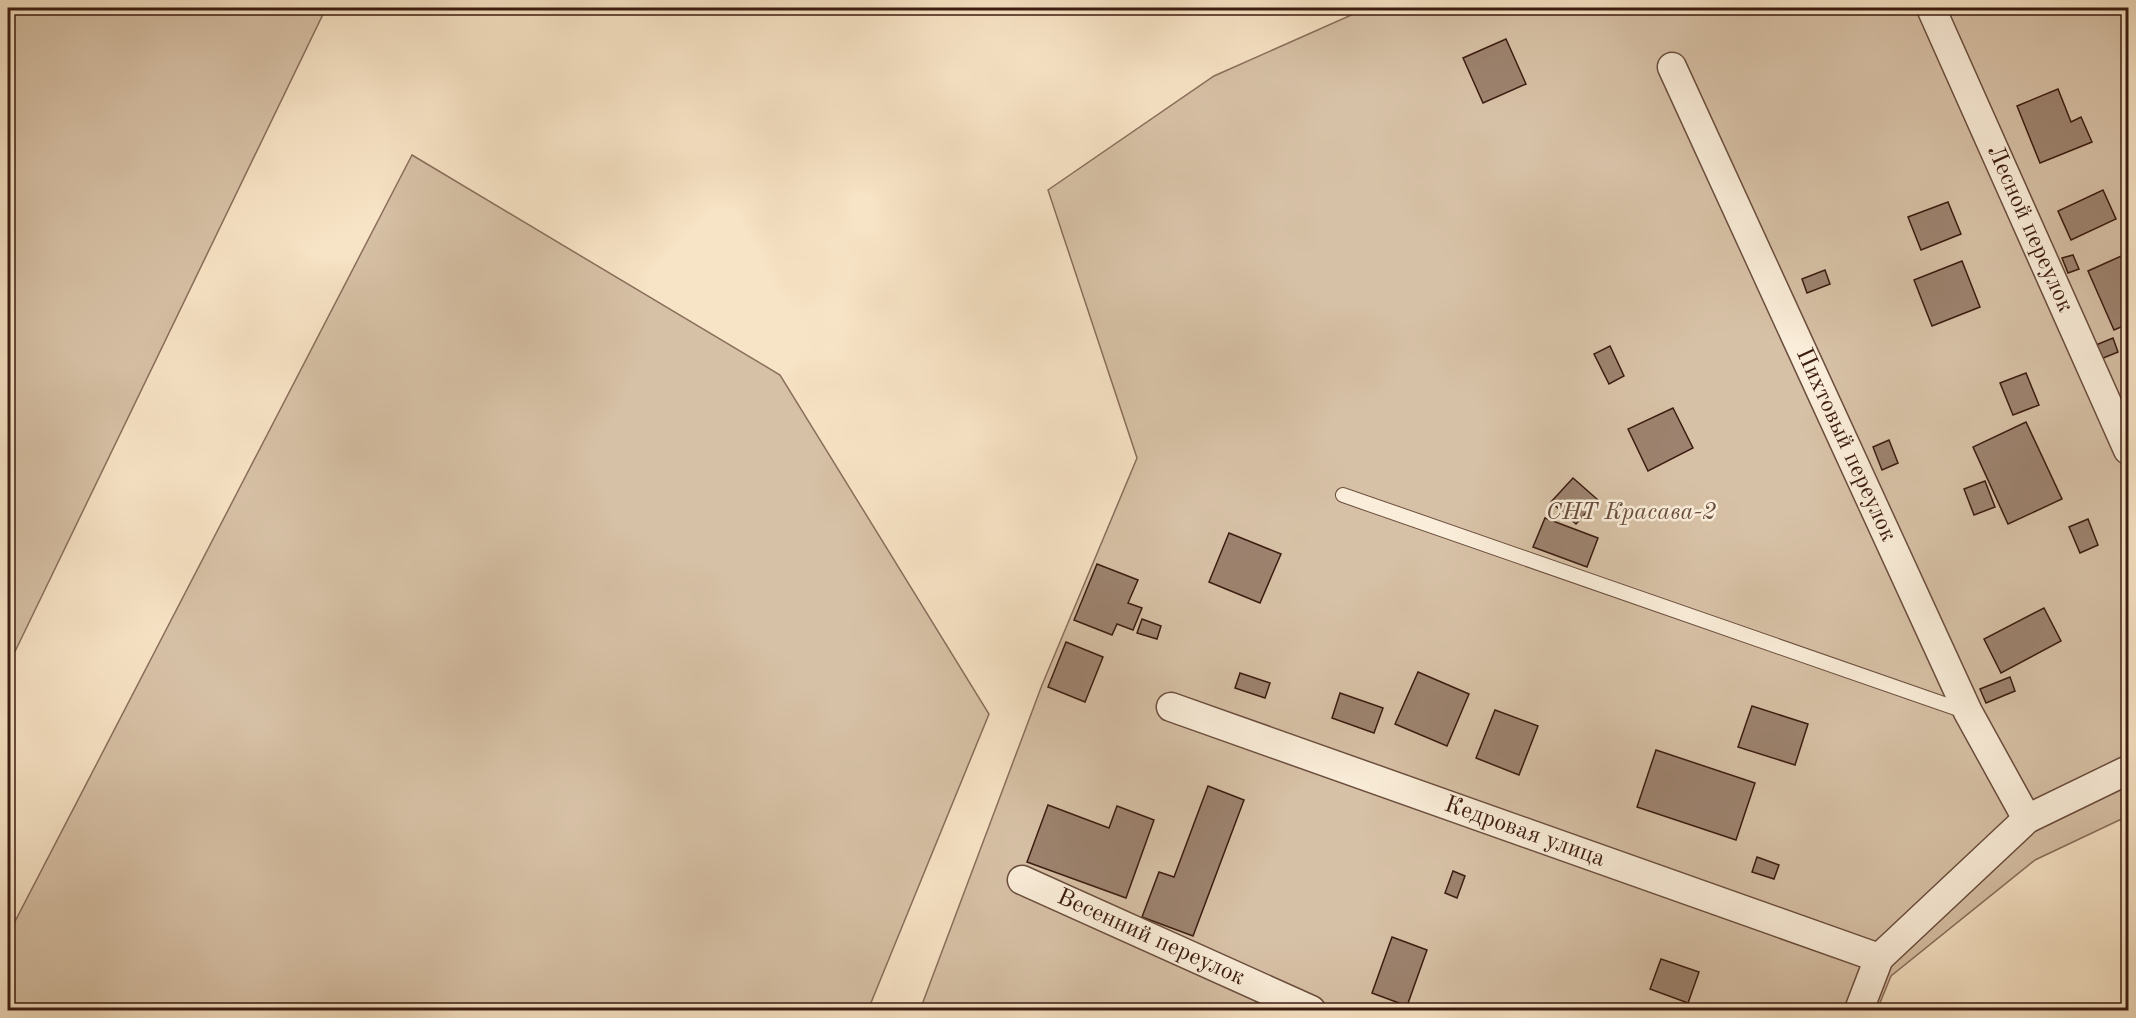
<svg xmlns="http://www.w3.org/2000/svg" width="2136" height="1018" font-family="'Old Standard TT',serif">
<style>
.green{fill:#d7c1a6;stroke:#8a6e5c;stroke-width:1.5}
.building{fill:#9d836f;stroke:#3c1c11;stroke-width:1.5}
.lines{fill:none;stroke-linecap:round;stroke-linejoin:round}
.service-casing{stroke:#6b4e3e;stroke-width:16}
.minor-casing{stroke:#6b4e3e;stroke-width:31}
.service{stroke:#faedd9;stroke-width:14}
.minor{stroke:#faedd9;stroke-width:28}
.labels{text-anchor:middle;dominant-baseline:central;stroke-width:5;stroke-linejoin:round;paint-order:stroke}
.street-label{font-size:24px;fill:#3c1c11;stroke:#faedd9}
.park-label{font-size:24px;font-style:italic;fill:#6a4e3e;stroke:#faedd9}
</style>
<rect width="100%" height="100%" fill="#f7e3c5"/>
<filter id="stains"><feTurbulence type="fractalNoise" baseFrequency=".00333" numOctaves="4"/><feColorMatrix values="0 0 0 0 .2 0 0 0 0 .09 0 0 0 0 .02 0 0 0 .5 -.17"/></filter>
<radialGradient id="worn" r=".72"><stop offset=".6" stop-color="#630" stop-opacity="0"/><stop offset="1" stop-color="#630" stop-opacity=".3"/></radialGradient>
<g class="green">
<path d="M8,8h318l-318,658z"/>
<path d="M1367,8h761v808l-93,44 -144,116 -14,34h-957l122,-325 95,-227 -89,-268 166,-114z"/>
<path d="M412,155l368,220 209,339 -121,296h-860v-75z"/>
</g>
<g class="building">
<path d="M1506,39l20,45 -43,19 -20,-45z"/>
<path d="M2058,89l13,33 10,-5 11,25 -52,21 -23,-57z"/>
<path d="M2103,190l13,29 -45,21 -13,-29z"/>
<path d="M1948,202l13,32 -40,16 -13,-33z"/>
<path d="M2128,253v71l-14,6 -26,-59z"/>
<path d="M2073,255l6,14 -11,4 -6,-15z"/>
<path d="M1962,261l18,46 -48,19 -18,-46z"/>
<path d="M1825,270l5,14 -23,9 -5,-14z"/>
<path d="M2113,338l5,14 -22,9 -5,-14z"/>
<path d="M1610,346l14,30 -15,8 -15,-30z"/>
<path d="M2026,373l13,32 -26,10 -13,-32z"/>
<path d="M1673,408l20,40 -45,23 -20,-42z"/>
<path d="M2026,422l36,77 -54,25 -35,-77z"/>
<path d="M1889,440l9,23 -16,7 -9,-23z"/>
<path d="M1573,478l25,22 -22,24 -25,-22z"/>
<path d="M1985,481l10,26 -21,8 -10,-26z"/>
<path d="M1545,518l53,20 -11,29 -54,-20z"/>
<path d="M2088,519l10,26 -18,8 -11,-26z"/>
<path d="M1229,533l52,21 -21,49 -51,-21z"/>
<path d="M1097,564l41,16 -10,23 14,5 -9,22 -16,-6 -5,11 -38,-15z"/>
<path d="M2044,608l17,33 -60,32 -17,-34z"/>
<path d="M1142,619l19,7 -4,13 -20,-6z"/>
<path d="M1066,642l37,15 -18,45 -37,-15z"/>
<path d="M1418,672l51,22 -22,52 -52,-22z"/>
<path d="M1240,673l30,10 -5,15 -30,-10z"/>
<path d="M2010,677l5,14 -29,12 -6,-14z"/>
<path d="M1340,693l43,15 -9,25 -42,-15z"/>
<path d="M1752,706l56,18 -13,41 -57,-18z"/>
<path d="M1495,710l43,16 -19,49 -43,-17z"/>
<path d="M1656,750l99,33 -19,57 -99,-33z"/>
<path d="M1208,786l36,14 -51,136 -51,-19 17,-45 15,5z"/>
<path d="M1048,805l61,23 8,-22 37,14 -28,78 -99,-36z"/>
<path d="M1757,857l22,8 -5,14 -22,-7z"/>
<path d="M1453,871l12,5 -8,22 -12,-5z"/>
<path d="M1392,937l35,13 -20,56 -35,-13z"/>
<path d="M1661,959l38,13 -11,31 -38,-14z"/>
</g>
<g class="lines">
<g class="service-casing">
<path id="service" d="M1343,495l621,216"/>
</g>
<g class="minor-casing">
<g id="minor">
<path id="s1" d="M1931,8l197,442"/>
<path id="s2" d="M1672,67l296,645 59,107"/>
<path id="s3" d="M1171,707l708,251"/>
<path id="s4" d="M1022,880l289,130"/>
<path d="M1859,1010l20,-52 148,-139 101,-49"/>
</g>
</g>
<use href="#service" class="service"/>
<use href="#minor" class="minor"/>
</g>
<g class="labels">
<g class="street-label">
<text stroke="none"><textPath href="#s1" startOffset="242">Лесной переулок</textPath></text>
<text stroke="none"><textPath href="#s2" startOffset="416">Пихтовый переулок</textPath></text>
<text stroke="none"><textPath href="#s3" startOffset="375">Кедровая улица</textPath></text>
<text stroke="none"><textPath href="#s4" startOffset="141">Весенний переулок</textPath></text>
</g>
<g class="park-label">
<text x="1631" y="513">СНТ Красава-2</text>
</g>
</g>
<rect width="2136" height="1018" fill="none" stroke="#f7e3c5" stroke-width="30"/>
<rect x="9" y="9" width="2118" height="1000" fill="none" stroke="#3c1c11" stroke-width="3"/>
<rect x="15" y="15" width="2106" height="988" fill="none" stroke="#3c1c11" stroke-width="1.5"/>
<rect width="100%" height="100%" filter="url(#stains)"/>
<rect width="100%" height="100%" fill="url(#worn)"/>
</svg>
